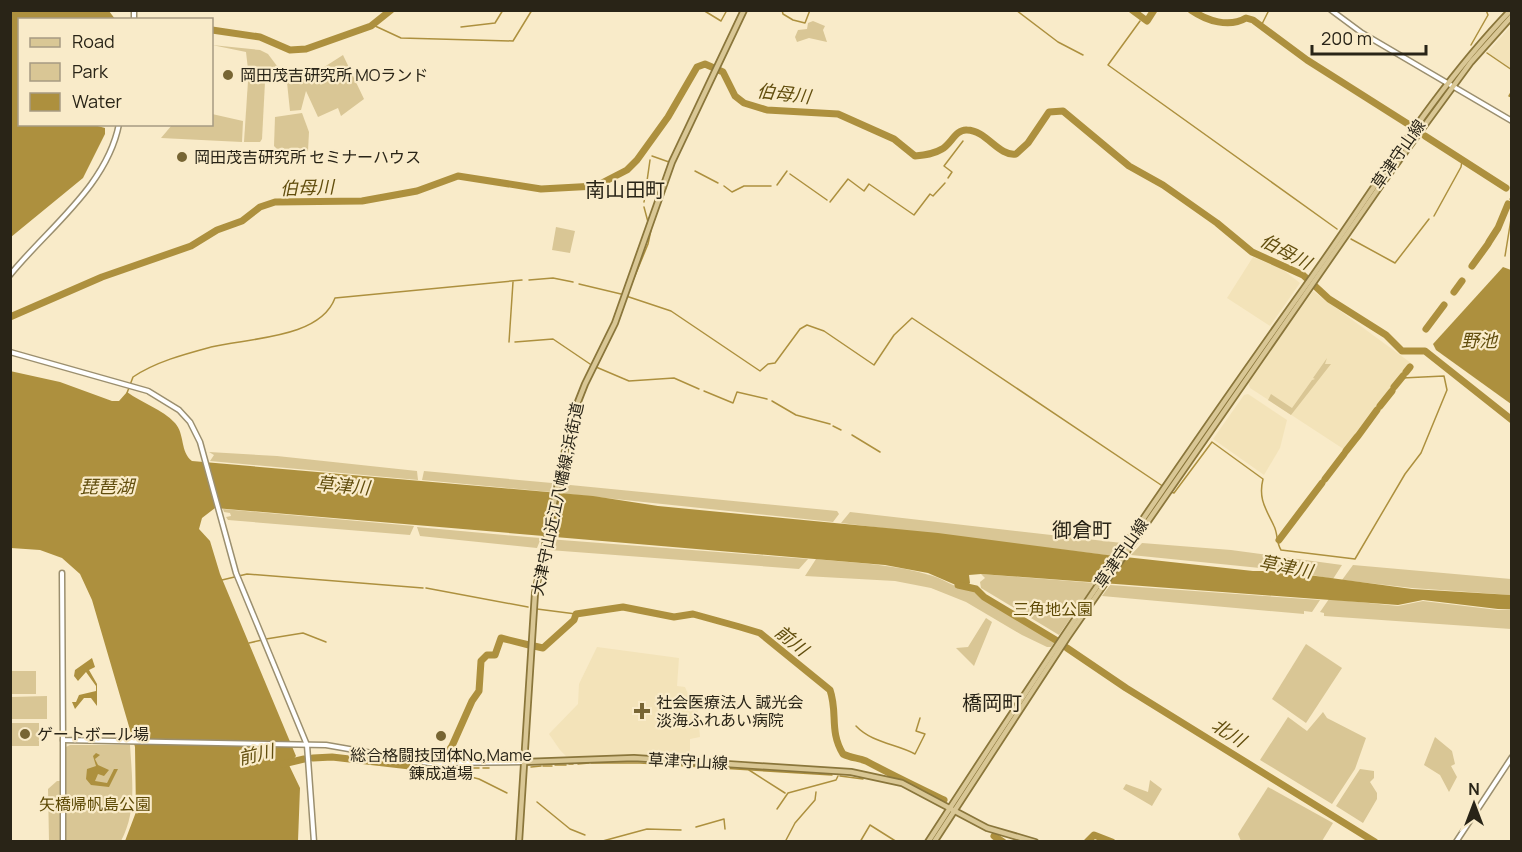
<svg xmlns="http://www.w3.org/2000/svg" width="1522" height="852" font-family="Manrope,'Noto Sans JP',sans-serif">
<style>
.built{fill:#f3e3b9}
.green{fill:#d9c695}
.water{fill:#ad903e}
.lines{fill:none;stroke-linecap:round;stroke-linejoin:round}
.stream{stroke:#ad903e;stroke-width:1.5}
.river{stroke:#ad903e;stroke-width:7}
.secondary-casing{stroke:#9b8f6f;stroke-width:7}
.primary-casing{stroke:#8a763b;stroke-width:8}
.secondary{stroke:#fff;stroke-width:4}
.primary{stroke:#d9c795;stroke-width:4.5}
.poi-dot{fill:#776533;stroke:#f9ebc9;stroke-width:2}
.labels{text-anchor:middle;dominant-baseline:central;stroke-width:4.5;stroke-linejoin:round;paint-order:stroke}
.poi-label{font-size:16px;fill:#292417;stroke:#f9ebc9;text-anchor:start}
.street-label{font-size:16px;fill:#292417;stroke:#f9ebc9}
.park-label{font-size:16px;fill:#5d4905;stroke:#f9ebc9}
.water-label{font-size:18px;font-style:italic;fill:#624e0e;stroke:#f9ebc9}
.quarter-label{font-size:20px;fill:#292417;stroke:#f9ebc9}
</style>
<rect width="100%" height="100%" fill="#f9ebc9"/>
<g class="built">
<path d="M1511,26v43l-24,-16z"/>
<path d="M1253,257l29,12 18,14 -30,43 -43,-28z"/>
<path d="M1313,291l98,72 -66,87 -95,-62 -2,-6z"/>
<path d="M1248,394l39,26 -7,28 -16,27 -51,-36 31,-44z"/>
<path d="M597,647l82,11 -2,28 8,1 7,16 5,-1 3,35 -10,2v19l-124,-2 -6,-6 -11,-16 29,-30 1,-20z"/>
</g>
<g class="green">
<path d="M813,21l12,5 -2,4 4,12 -18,-4 -12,4 -2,-5 3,-7 9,-1 1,-6z"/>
<path d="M212,45l48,5 8,4 12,16 -14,-1 -2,9h-15l-3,-26z"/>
<path d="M343,55l21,44 -23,17 -3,-8 -20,9 -12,-26 -5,19 -11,1 -4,-38 6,7 5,1 4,-5 17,-5z"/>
<path d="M248,81l17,1 -3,57 -2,3h-16z"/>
<path d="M302,113l7,19 -1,19 -24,5 -10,-10 1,-29z"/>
<path d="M212,114l31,7 -1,21 -81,-4 11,-13 40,-1z"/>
<path d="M556,227l19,4 -5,22 -18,-3z"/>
<path d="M1327,358l-2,6h6l-40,51 -23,-15 3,-6 21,14 20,-28 3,-1 -2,-1z"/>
<path d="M209,452l68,4 140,15 1,9 -208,-19 4,-6z"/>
<path d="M424,471l128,12 -1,9 -129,-12z"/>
<path d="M560,484l277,27 2,3 -6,8 -275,-29z"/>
<path d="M223,509l191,17 -4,9 -182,-15 -2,-3 5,-1 -1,-3 -6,-1z"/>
<path d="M850,512l272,31 -8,13 -273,-33z"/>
<path d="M417,527l111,10 13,1 -4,10 -117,-12z"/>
<path d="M548,539l260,20 -9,10 -250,-19 -3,-3z"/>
<path d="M1142,543l89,7 111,15 -9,14 -58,-11 -2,-5 6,-2 -14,-1 5,5 -10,3 -129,-13z"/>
<path d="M816,559c39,4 79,5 117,17 12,4 27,15 39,13l82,54 -3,4h-4l-25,-12 -56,-33 -35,-14 -36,-7 -90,-5z"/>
<path d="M1353,565l158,14v16l-99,-7 -70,-8z"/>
<path d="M981,574l114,9 -36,52 -78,-47 -1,-6 5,-4z"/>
<path d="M1110,585l210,15 -8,12 -8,-1v3l-202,-18z"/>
<path d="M1329,599l69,7 25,-5 75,9 13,-1v20l-187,-13v-3l-4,-1z"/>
<path d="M986,618l6,4 -18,44 -18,-18 12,-1z"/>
<path d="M1306,644l36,24 -36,55 -34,-24z"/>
<path d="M10,671h26v23h-25z"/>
<path d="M47,696v23h-36v-22z"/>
<path d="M1323,712l4,6 39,20 -11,31 -23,35 -72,-44 28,-43 19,14z"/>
<rect x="11" y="723" width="28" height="23"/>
<path d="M1435,737l17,14 3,13 -4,2 6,11 -8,15 -9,-17 -16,-10z"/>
<path d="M70,745h60c2,34 7,66 -9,96h-72l-1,-52 9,-8h9v-34z"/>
<path d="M1360,769l14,2v7l-4,4 7,11v6l-14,24 -27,-17z"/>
<path d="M1150,780l12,9 -10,17 -29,-17 3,-5 22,8z"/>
<path d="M1268,787l65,36 -11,18h-81l-3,-7z"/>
</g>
<g class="water">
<path d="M11,10l98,1 6,8 -95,1v104l74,1 11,3v6l-22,44 -72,59z"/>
<path d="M1503,267l8,3v134l-75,-54 -3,-6z"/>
<path d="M10,371l50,11 52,19h7l8,-9c15,11 35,17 48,31 10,11 5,29 17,38l401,35 65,10 280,27 169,22 146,16h26l133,18 99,6v14h-13l-75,-9 -25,5 -417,-31 -12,1 1,8 -5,6 -37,-16 -43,-8 -670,-57 -13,10 -3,11 11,12 10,33 76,182 -7,9 11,23 -2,53h-173l11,-29 -1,-65 -43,-147 -12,-26 -18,-16 -22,-8 -29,-2z"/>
<path d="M92,658l3,9 -6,3 8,14v22l-6,-8h-7l-9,11 -3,-7h4l3,-7 17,-4v-5l-10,-14 -8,9 -4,-5 1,-6z"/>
<path d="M96,753l4,2 -5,4 3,6 11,5 -5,6 -6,-2 -3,7 12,2 7,-14h4l-9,18 -18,-2 -5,-6 1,-10 9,-3 -3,-10z"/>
</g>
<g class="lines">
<g class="stream">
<path d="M703,10l18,11 6,-11"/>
<path d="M782,10l1,4 10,6 12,3 5,-13"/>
<path d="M1016,10l42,32 25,13"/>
<path d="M1140,21l-32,44 229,164"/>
<path d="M373,25l28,13 112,3 19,-31"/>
<path d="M1261,26l8,-16"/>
<path d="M461,27l34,-4 8,-13"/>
<path d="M1471,45l17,-30 -2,-5"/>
<path d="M1487,53l25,17"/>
<path d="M1512,91l-3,5 3,1"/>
<path d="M652,156l17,6"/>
<path d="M695,171l23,12"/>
<path d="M790,174l37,26"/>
<path d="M948,178l4,-6 -8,-6 19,-25"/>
<path d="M777,185l10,-14"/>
<path d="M724,186l8,6 12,-6h27"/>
<path d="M1510,199l2,1"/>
<path d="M644,202l6,-42"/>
<path d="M830,202l18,-23 16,12 5,-7 45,31 16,-21 3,2 12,-13"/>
<path d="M644,207l4,15"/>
<path d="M1434,216l27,-49 1,-6"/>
<path d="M1351,239l44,24 34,-44"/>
<path d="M1505,256l7,-43"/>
<path d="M529,280l24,-2 20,4"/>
<path d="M579,284l42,10"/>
<path d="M627,295l21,-51 3,-14"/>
<path d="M626,296l45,15 89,60 8,-7 7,-1 25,-34 7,-4 17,6 50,34 20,-30 18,-17 252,169"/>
<path d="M509,342l4,-60"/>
<path d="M515,342l38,-3 37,25"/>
<path d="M596,367l33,14 45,-3 25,11"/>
<path d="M704,391l29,12 4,-11 30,7"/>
<path d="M127,393l6,-16c22,-15 52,-23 78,-30 36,-9 109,-8 124,-49l187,-18"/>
<path d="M772,401l24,14 34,9"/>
<path d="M833,426l8,4"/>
<path d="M852,435l28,17"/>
<path d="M1171,492l3,1 38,-51 51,37c-5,20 3,30 11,47 4,8 2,16 7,24l74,9 50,-85 16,-21 26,-63 -3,-14 -42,2"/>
<path d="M222,580l25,-6 176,14"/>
<path d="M426,588l102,19"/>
<path d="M537,609l39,5"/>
<path d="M266,639l37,-6 23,9"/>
<path d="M249,643l13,-3"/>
<path d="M856,726c16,17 41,18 59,28l10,-20 -9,-3 4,-13"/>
<path d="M591,763h49l192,12"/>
<path d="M569,764h4"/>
<path d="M578,764l11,-1"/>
<path d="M555,765h11"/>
<path d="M543,766h9"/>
<path d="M437,767l21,1"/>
<path d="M531,767l10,-1"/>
<path d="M436,768l43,11 28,14"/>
<path d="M461,768h18"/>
<path d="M483,768h6"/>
<path d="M749,770l36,23"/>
<path d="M840,776l23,3"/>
<path d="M889,777h5"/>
<path d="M537,802l33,27 15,6"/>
<path d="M777,809l11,-16 48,-13 2,-4"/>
<path d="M696,827l28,-8 1,10"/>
<path d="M599,842l48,-13 34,1"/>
<path d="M785,842l10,-19 20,-23 1,-8"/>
<path d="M860,842l10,-17 27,17"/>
</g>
<g class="river">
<path d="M1132,10l15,11 7,-11"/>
<path d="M1191,10c16,11 38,18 55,8l7,2 54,40 101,64"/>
<path d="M212,30l48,7 30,13 16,-1 65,-23 20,-16"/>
<path d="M1425,136l81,52"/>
<path d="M1489,242l9,-14 10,-24"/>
<path d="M1472,266l16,-22"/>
<path d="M1454,292l8,-11"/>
<path d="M10,317l92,-40 89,-31 26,-16 25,-9 18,-14 15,-5 87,-1 55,-10 41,-15 83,13 55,-3 31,-16 10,-10 31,-43 29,-50 8,-3 18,8 12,24 9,7 23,7 71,4 56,25 21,17c10,-1 19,-2 27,-7 9,-5 14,-20 25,-19 19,0 32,27 49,24l12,-11 21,-31 14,-1 66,55 34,19 54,38 35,29 51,23 26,24 57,36 16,16h23l87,69"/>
<path d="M1426,329l18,-24"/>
<path d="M1406,372l4,-5"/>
<path d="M1394,387l9,-11"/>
<path d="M1380,406l12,-15"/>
<path d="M1358,436l19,-26"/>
<path d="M1346,451l11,-14"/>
<path d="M1325,479l19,-25"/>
<path d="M1279,540l43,-57"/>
<path d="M1271,578l1,-18"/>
<path d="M958,585l18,4 8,8 80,48"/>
<path d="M534,646l9,2 31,-28 2,-6 47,-7 51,10 19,-3 47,13 20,6 70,57c8,23 -1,41 13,64 8,4 16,4 23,7 26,14 51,26 78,39"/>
<path d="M1067,648l59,40 249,154"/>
<path d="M313,758l19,-1 95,11"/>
<path d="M442,760l10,-14 20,-45 7,-10 2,-30 6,-6h8l6,-17 28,7"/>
<path d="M283,764l21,-5"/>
<path d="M432,768l5,-1"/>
<path d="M994,836l9,6"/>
<path d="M1087,842l7,-7 18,7"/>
</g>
<g class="secondary-casing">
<g id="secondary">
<path d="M1331,10l31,23 150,88"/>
<path d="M134,20v-10"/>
<path d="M10,275c38,-47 97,-89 109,-151"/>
<path d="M10,352l138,39 31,19 11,12 10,20 36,131 71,172 7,97"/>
<path d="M62,573l1,167 263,5 103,18 95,-1"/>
<path d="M63,842v-102"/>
<path d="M1456,842l56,-85"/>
</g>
</g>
<g class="primary-casing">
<g id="primary">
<path d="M524,762l110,-4 217,14 51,11 85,45 48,14"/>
<path d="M519,842l16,-249 37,-176 13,-33 30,-61 57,-161 72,-152"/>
<path d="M928,842c122,-189 249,-375 379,-558 66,-92 124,-191 204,-274"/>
<path d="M934,842l133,-204 314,-453 90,-123 41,-46"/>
</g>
</g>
<use href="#secondary" class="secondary"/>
<use href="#primary" class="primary"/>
</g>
<g class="poi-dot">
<circle cx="228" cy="75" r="6"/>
<circle cx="182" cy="157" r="6"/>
<path d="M639 702h6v6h6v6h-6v6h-6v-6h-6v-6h6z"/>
<circle cx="25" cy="734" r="6"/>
<circle cx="441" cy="736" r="6"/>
</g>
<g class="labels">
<g class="poi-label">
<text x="240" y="75">岡田茂吉研究所 MOランド</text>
<text x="194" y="157">岡田茂吉研究所 セミナーハウス</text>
<text x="656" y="702">社会医療法人 誠光会<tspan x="656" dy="18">淡海ふれあい病院</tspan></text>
<text x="37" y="734">ゲートボール場</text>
<text x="441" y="755" text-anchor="middle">総合格闘技団体No,Mame<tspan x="441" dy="18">錬成道場</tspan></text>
</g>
<g class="street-label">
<text transform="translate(1398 154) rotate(-55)">草津守山線</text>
<text transform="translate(557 499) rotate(-78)">大津守山近江八幡線;浜街道</text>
<text transform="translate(1121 553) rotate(-55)">草津守山線</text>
<text transform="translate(688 761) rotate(3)">草津守山線</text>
</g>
<g class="park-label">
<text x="1053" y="609">三角地公園</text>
<text x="95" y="804">矢橋帰帆島公園</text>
</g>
<g class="water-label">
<text transform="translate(784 93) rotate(7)">伯母川</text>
<text transform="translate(307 187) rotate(-2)">伯母川</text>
<text transform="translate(1286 251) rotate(28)">伯母川</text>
<text x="1479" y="340">野池</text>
<text transform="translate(343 485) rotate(5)">草津川</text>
<text x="107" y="486">琵琶湖</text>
<text transform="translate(1286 566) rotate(11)">草津川</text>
<text transform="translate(792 640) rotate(39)">前川</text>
<text transform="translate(1229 732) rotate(32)">北川</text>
<text transform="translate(256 754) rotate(-13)">前川</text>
</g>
<g class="quarter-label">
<text x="625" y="189">南山田町</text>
<text x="1082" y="529">御倉町</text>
<text x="992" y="702">橋岡町</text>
</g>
</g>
<rect width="1522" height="852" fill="none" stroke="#292417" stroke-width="24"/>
<rect x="18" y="18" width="195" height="108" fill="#f9ebc9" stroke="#a69b82" stroke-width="1.5"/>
<rect x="30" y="38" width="30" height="9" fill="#d9c795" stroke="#a69b82" stroke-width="1.5"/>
<text x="72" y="48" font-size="18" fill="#292417">Road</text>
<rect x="30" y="63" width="30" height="18" fill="#d9c695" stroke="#a69b82" stroke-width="1.5"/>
<text x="72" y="78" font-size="18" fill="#292417">Park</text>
<rect x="30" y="93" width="30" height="18" fill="#ad903e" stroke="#a69b82" stroke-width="1.5"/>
<text x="72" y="108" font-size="18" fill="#292417">Water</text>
<g transform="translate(1474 804)" stroke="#f9ebc9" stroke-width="4.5" paint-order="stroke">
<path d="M0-4.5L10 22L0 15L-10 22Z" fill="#292417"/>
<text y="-9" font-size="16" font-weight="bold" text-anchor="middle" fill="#292417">N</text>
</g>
<path d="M1312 45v9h114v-9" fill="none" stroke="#292417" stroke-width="3"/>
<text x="1321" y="45" font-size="18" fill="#292417" stroke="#f9ebc9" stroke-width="4.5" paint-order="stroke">200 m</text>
</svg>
